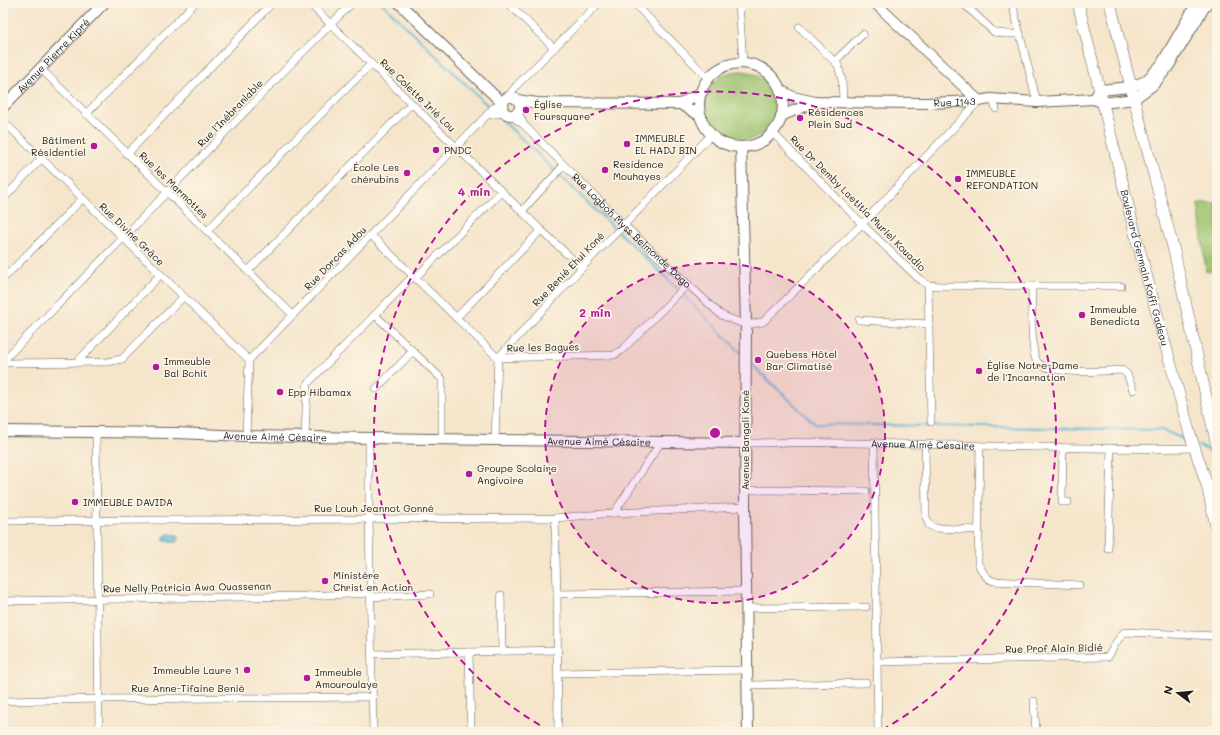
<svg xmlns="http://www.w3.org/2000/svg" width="1220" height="735" font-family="Mali,sans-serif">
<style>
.green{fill:#9bc26d;stroke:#5c6f44}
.water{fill:#5ab6d8;stroke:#3b697a}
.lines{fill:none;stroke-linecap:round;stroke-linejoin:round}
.stream{stroke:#5ab6d8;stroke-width:2}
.street-casing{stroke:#686259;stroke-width:8}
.secondary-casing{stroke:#686259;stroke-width:12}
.primary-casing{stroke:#686259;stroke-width:12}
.street{stroke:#fff;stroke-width:7}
.secondary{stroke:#fff;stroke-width:10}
.primary{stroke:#fff;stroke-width:11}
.ring{fill:none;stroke:#b5179e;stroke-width:2;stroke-dasharray:7 5}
.poi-dot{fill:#b5179e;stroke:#fcf5e5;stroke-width:1.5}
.labels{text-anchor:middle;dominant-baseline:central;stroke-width:3.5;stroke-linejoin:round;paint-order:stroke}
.street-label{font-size:10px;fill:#1c1c1c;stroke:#fcf5e5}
.poi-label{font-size:10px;fill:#1c1c1c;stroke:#fcf5e5;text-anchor:start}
.centre{fill:#b5179e;stroke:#fcf5e5;stroke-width:2}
.ring-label{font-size:12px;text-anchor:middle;font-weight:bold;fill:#b5179e;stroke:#fcf5e5;stroke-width:3.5;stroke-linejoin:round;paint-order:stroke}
</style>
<rect width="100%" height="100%" fill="#fcf5e5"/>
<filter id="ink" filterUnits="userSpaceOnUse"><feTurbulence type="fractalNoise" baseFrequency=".025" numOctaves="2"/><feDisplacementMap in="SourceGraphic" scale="8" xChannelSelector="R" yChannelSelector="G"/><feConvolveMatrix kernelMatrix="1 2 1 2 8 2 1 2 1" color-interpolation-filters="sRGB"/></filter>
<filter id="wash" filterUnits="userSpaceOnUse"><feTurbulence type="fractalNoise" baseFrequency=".012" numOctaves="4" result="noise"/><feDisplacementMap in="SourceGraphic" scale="16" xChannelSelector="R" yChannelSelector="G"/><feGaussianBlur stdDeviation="0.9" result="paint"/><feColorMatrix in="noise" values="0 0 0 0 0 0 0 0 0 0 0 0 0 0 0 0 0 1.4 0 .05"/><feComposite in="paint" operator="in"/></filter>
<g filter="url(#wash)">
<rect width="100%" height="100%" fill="#f5e5cb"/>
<g class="green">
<circle cx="740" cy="106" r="35"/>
<path d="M1198,203h19v67l-11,2z"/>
</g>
<g class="water">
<path d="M167,534l11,1v7h-10l-2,-2 -2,1v-5l2,1z"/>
<path d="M1164,727v5h-15l-1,-4z"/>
</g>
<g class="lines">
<g class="stream">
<path d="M382,3l108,105"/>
<path d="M498,116l57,55"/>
<path d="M558,174l121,116"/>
<path d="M682,294l60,60"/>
<path d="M749,362l66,62 347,6 26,11"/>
<path d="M1199,446l18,8"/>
</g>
</g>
</g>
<g filter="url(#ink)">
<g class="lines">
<g class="street-casing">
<g id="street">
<path d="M309,3l232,227 41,38"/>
<path d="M508,3l46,45"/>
<path d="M634,3l75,76"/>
<path d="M739,3l4,60"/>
<path d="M963,3l31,29 12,2h14"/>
<path d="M1012,3l25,99"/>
<path d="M799,27l39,38 4,15 1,22"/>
<path d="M835,61l28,-27"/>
<path d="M41,69l252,246"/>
<path d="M506,99l11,-14 82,-82"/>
<path d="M993,100l3,9"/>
<path d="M518,112l6,13"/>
<path d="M86,114l109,-111"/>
<path d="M487,115l18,-2"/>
<path id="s1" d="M510,115l14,10 100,100 97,90 25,10 17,-3 99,-98 117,-123"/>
<path d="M3,121l246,239"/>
<path d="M773,133l89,91 55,53 11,8 13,1h180"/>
<path d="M127,154l145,-151"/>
<path d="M3,199l38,-40"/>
<path d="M522,211l42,-46"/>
<path d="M207,231l86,-89 78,-78"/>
<path d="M371,235l127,123 116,-3 8,-5 66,-66"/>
<path d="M248,271l163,-167"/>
<path d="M419,274l83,-83"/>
<path d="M3,279l79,-80"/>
<path d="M928,285l3,137"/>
<path d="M1032,286c0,16 -2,61 4,74 8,16 69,11 86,10l5,4 6,16"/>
<path d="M375,315l67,64v60"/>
<path d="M456,318l85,-88"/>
<path d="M859,320l70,4"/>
<path d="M3,361l120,-123 163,-169 66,-66"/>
<path d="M77,362l83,-87"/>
<path d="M3,363l104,-1 15,-3 61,-62"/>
<path d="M376,389l37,-38"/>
<path d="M96,432l3,300"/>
<path d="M246,436l3,-76 207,-213 31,-32 6,-7 10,-4"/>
<path d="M305,437l2,-53 106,-108"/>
<path d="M369,437v81l4,214"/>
<path d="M495,440l3,-82 92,-99 34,-34 87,-90"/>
<path d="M874,442l4,290"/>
<path id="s2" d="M745,443c151,-3 300,8 451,5"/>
<path d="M925,444l1,73 3,8 6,3 43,2"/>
<path d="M980,446l-2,117c4,8 7,15 15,18l86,4"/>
<path d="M1063,448l-1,54h6"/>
<path d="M746,490l120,1"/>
<path d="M614,513l47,-71"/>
<path d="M555,518l2,76 1,138"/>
<path d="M3,521l552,-3 59,-5 131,-6"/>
<path d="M1108,549l3,-101"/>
<path d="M557,594l190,-3"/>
<path d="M501,595l1,56"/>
<path d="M371,597l59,-3"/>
<path d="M3,601l302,-5 66,-3"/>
<path d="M747,608l119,-1"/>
<path d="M469,652l2,80"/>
<path d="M371,654l187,-4"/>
<path d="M877,662l231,-5 9,-16 7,-9 93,4"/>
<path d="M558,673l189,-3"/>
<path d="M747,685l119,-2"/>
<path d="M3,701l97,-2 273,-2"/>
<path d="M1034,701l2,31"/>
</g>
</g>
<g class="secondary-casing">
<g id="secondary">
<path d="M399,3l104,101"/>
<path d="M875,3l104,98"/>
<circle cx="741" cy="105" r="42"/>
<path id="s3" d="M780,90l13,7 22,5 112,1 52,-2 11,-2 47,3 57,-3 9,4 31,-4 19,-14 15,-18 39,-64"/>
<path d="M1096,96l4,-6 30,-3 16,-6 15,-16 36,-62"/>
<circle cx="511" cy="106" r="9"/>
<path d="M517,100l20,3 143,1 21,12"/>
<path d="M680,104l22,-12"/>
<path id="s4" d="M3,107l101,-104"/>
<path d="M781,116l34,-14"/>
<path d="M741,147l5,178 -1,182 3,225"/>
<path id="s5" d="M3,431l173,2 70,3 249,4 250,3"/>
</g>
</g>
<g class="primary-casing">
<g id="primary">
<path id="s6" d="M1078,3l58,234 53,194 18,54 10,46"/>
<path d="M1110,3l24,96 40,152 43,195"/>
</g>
</g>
<use href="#street" class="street"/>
<use href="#secondary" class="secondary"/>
<use href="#primary" class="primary"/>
</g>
</g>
<circle cx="715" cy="433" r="170" fill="#b5179e" fill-opacity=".12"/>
<g class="ring">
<circle cx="715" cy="433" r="170"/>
<path d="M550 731A341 341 0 1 1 880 731"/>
</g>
<g class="poi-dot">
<circle cx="526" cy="110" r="4"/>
<circle cx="800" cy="118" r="4"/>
<circle cx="627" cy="144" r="4"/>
<circle cx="94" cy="146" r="4"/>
<circle cx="436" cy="150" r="4"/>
<circle cx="605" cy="170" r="4"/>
<circle cx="407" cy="173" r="4"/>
<circle cx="958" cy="179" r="4"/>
<circle cx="1082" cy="315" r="4"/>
<circle cx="758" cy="360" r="4"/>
<circle cx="156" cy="367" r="4"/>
<circle cx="979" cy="371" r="4"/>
<circle cx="280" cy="392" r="4"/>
<circle cx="469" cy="474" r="4"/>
<circle cx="75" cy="502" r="4"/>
<circle cx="325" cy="581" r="4"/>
<circle cx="247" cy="670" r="4"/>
<circle cx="307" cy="678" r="4"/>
</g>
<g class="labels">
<g class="street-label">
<text stroke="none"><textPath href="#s4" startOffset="72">Avenue Pierre Kipré</textPath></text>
<text transform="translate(418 95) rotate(44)">Rue Colette Irié Lou</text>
<text stroke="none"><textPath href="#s3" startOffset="177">Rue I143</textPath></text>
<text transform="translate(230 113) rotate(-46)">Rue l'Inébranlable</text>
<text transform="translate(174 185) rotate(44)">Rue les Marmottes</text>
<text transform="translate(858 203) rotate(45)">Rue Dr Demby Laetitia Muriel Kouadio</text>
<text stroke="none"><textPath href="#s1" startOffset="168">Rue Logboh Myss Belmonde Dogo</textPath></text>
<text transform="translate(132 234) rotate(44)">Rue Divine Grâce</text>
<text transform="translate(335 258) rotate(-46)">Rue Dorcas Adou</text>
<text stroke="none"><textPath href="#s6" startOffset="273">Boulevard Germain Koffi Gadeau</textPath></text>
<text transform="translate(568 269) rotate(-46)">Rue Benié Ehui Koné</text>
<text transform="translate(543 347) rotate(-1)">Rue les Bagues</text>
<text stroke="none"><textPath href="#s5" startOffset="272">Avenue Aimé Césaire</textPath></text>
<text transform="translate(745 440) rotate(-90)">Avenue Bangali Koné</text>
<text stroke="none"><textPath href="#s5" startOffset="596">Avenue Aimé Césaire</textPath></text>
<text stroke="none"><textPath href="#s2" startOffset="178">Avenue Aimé Césaire</textPath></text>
<text x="374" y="508">Rue Louh Jeannot Gonné</text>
<text transform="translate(187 587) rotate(-1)">Rue Nelly Patricia Awa Ouassenan</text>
<text transform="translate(1054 648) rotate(-1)">Rue Prof Alain Bidié</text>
<text x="188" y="688">Rue Anne-Tifaine Benié</text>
</g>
<g class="poi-label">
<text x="534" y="104">Église<tspan x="534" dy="12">Foursquare</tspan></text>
<text x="808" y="112">Résidences<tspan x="808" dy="12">Plein Sud</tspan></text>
<text x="635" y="138">IMMEUBLE<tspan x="635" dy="12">EL HADJ BIN</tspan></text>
<text x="86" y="140" text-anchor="end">Bâtiment<tspan x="86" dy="12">Résidentiel</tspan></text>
<text x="444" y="150">PNDC</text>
<text x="613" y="164">Residence<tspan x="613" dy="12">Mouhayes</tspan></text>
<text x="399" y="167" text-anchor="end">École Les<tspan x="399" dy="12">chérubins</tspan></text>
<text x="966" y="173">IMMEUBLE<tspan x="966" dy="12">REFONDATION</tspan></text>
<text x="1090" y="309">Immeuble<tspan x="1090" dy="12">Benedicta</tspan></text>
<text x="766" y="354">Quebess Hôtel<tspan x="766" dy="12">Bar Climatisé</tspan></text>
<text x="164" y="361">Immeuble<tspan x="164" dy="12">Bal Bchit</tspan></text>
<text x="987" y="365">Église Notre-Dame<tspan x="987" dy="12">de l'Incarnation</tspan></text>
<text x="288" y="392">Epp Hibamax</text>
<text x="477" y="468">Groupe Scolaire<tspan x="477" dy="12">Angivoire</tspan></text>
<text x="83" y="502">IMMEUBLE DAVIDA</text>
<text x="333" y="575">Ministère<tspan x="333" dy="12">Christ en Action</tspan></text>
<text x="239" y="670" text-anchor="end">Immeuble Laure 1</text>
<text x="315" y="672">Immeuble<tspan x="315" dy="12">Amouroulaye</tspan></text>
</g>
</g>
<circle cx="715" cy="433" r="6" class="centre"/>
<g class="ring-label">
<text x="474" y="196">4 min</text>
<text x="595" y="317">2 min</text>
</g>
<rect width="1220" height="735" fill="none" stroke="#fcf5e5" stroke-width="16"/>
<g transform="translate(1178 693) rotate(286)" stroke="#fcf5e5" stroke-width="3" paint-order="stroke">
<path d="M0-3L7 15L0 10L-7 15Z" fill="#1c1c1c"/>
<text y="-6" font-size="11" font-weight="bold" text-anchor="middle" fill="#1c1c1c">N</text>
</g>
</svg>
